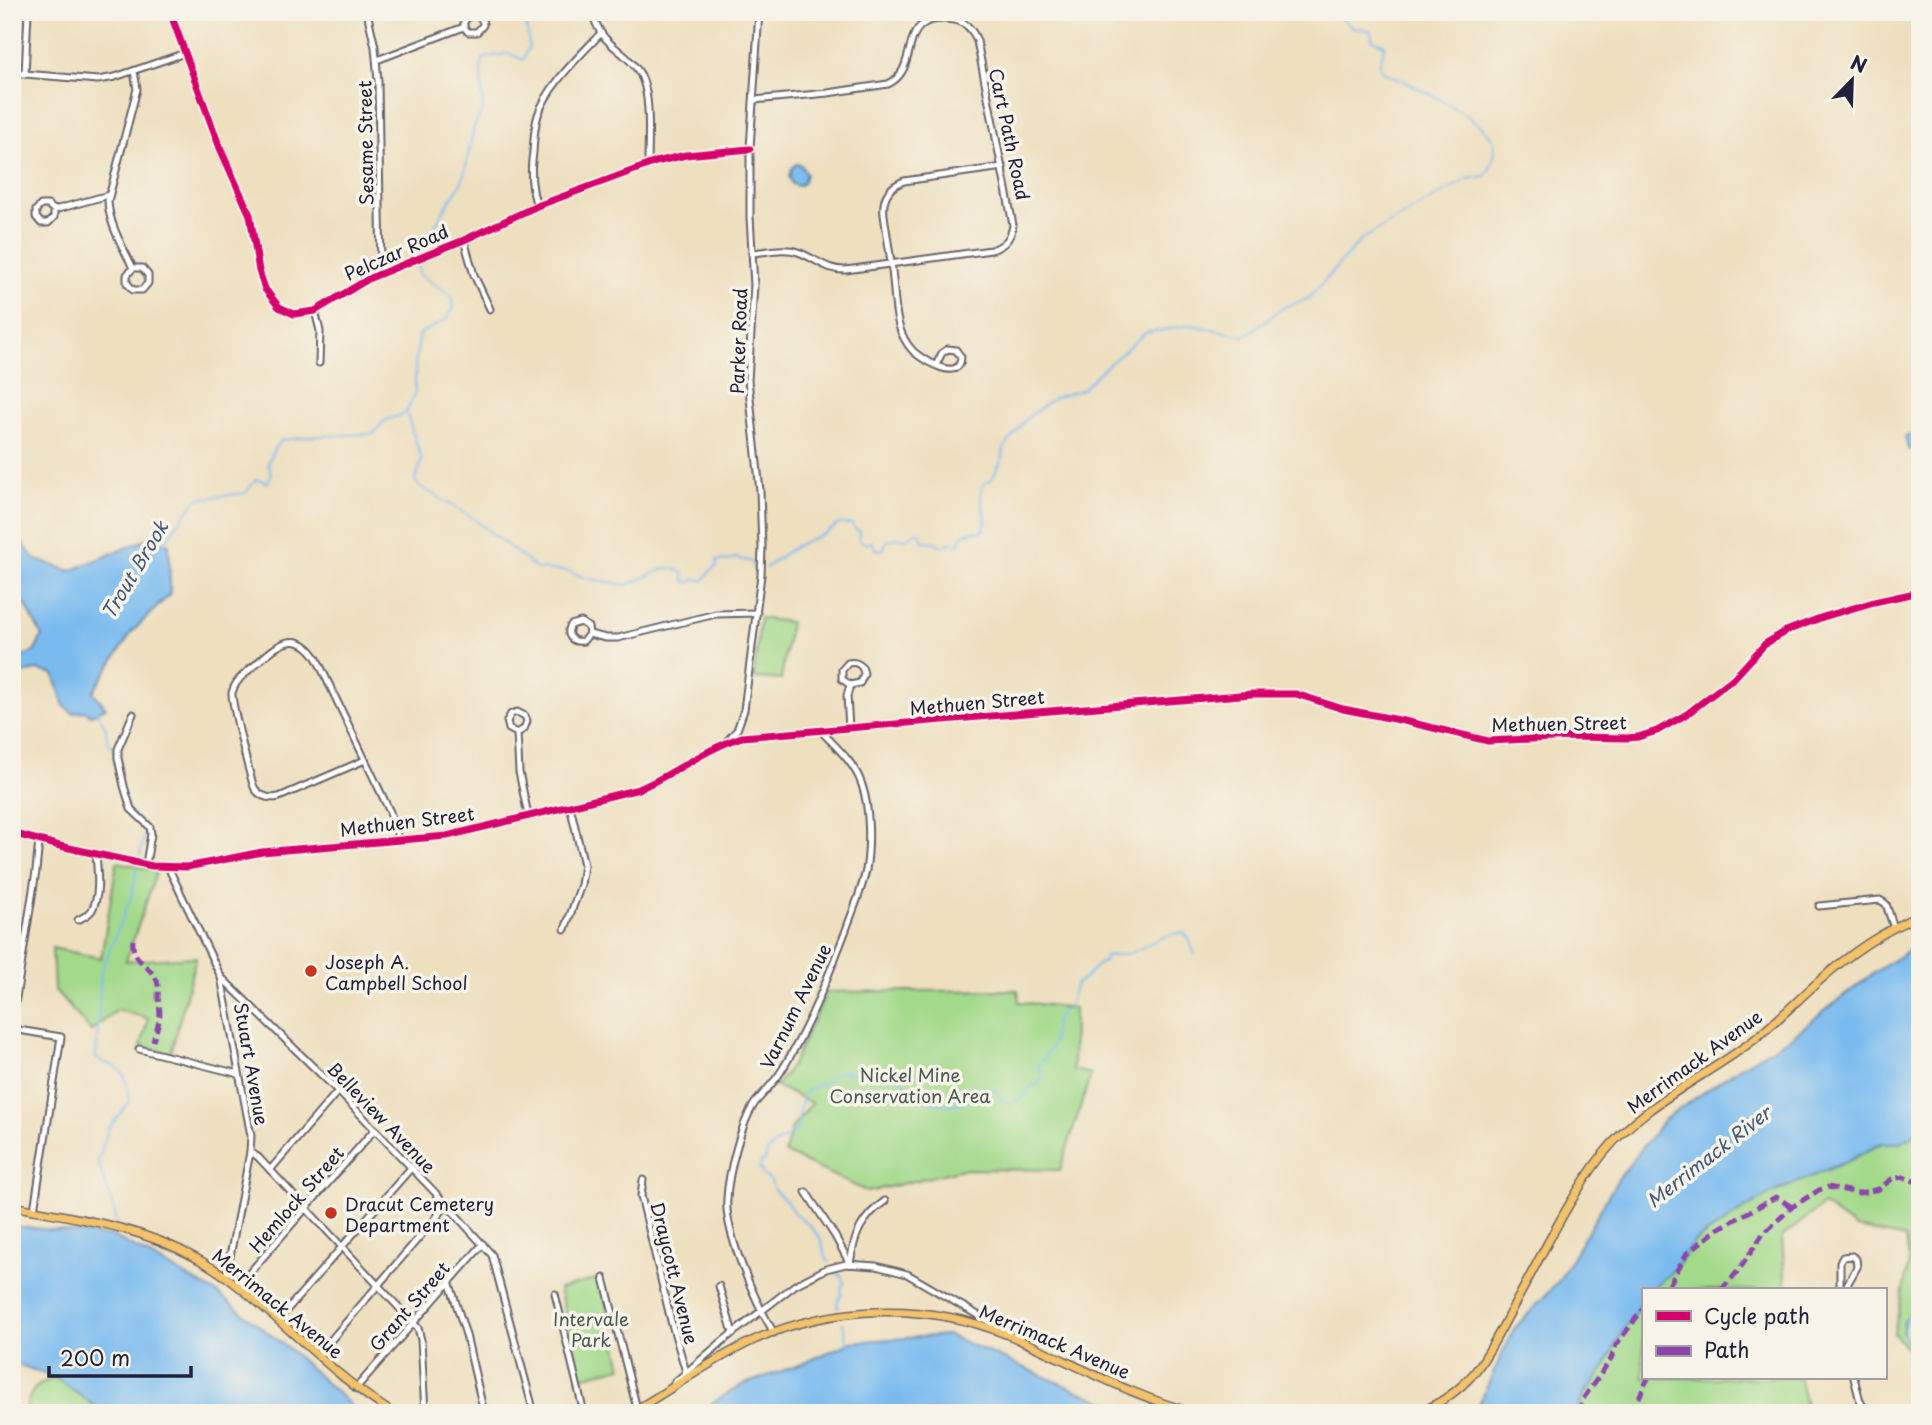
<svg xmlns="http://www.w3.org/2000/svg" width="1932" height="1425" font-family="'Playpen Sans',sans-serif">
<style>
.green{fill:#a3d98a;stroke:#627e62;stroke-width:2}
.water{fill:#7abbef;stroke:#4e6e95;stroke-width:2}
.lines{fill:none;stroke-linecap:round;stroke-linejoin:round}
.stream{stroke:#7abbef;stroke-width:2}
.minor-casing{stroke:#696469;stroke-width:9}
.major-casing{stroke:#696469;stroke-width:10}
.minor{stroke:#fff;stroke-width:5}
.major{stroke:#f3c26a;stroke-width:7}
.quiet{stroke:#8e44ad;stroke-width:5;stroke-dasharray:10 5;stroke-linecap:butt}
.cycleway-casing{stroke:#f7f3e8;stroke-width:11}
.cycleway{stroke:#d6006c;stroke-width:7}
.poi-dot{fill:#c8321e;stroke:#f7f3e8;stroke-width:2.5}
.labels{text-anchor:middle;dominant-baseline:central;stroke-width:7;stroke-linejoin:round;paint-order:stroke}
.street-label{font-size:18px;fill:#22223b;stroke:#f7f3e8}
.poi-label{font-size:18px;fill:#22223b;stroke:#f7f3e8;text-anchor:start}
.park-label{font-size:18px;fill:#495953;stroke:#f7f3e8}
.water-label{font-size:19px;font-style:italic;fill:#41587a;stroke:#f7f3e8}
</style>
<rect width="100%" height="100%" fill="#f7f3e8"/>
<filter id="ink" filterUnits="userSpaceOnUse"><feTurbulence type="fractalNoise" baseFrequency=".0143" numOctaves="2"/><feDisplacementMap in="SourceGraphic" scale="14" xChannelSelector="R" yChannelSelector="G"/><feConvolveMatrix kernelMatrix="1 2 1 2 8 2 1 2 1" color-interpolation-filters="sRGB"/></filter>
<filter id="wash" filterUnits="userSpaceOnUse"><feTurbulence type="fractalNoise" baseFrequency=".00686" numOctaves="4" result="noise"/><feDisplacementMap in="SourceGraphic" scale="28" xChannelSelector="R" yChannelSelector="G"/><feGaussianBlur stdDeviation="1.57" result="paint"/><feColorMatrix in="noise" values="0 0 0 0 0 0 0 0 0 0 0 0 0 0 0 0 0 1.4 0 .05"/><feComposite in="paint" operator="in"/></filter>
<g filter="url(#wash)">
<rect width="100%" height="100%" fill="#eedfbf"/>
<g class="green">
<path d="M760,618l30,4 -9,58 -27,-2z"/>
<path d="M117,862l40,8 -31,91 70,-4 -25,96 -30,-7 7,-28 -31,-8 -26,21 -37,-42 -2,-41 49,10z"/>
<path d="M1018,990l1,12 55,6 -1,62 18,4 -31,96 -97,-1 -95,23 -83,-39 6,-24 21,-26 -36,-17 16,-21 35,-73z"/>
<path d="M1920,1132v178l-16,10 -2,12 18,22v59h-20l16,-16 -3,-41 -19,-23 15,-71 -3,-24 -50,-10 -33,-23 -41,32 4,53h-134l6,-7 13,-10 24,-32 55,-35 20,-12 80,-34 32,-17h18z"/>
<path d="M600,1278l22,89 -41,10 -22,-88z"/>
<path d="M1643,1301v77h156l9,35h-232l5,-14 9,-11 31,-54z"/>
<path d="M57,1379l48,34h-80c4,-20 10,-32 32,-34z"/>
</g>
<g class="water">
<path d="M796,164l5,1 5,9 -3,9 -5,3 -6,-2 -3,-7 3,-9z"/>
<path d="M1920,435v16l-12,-2 -3,-13z"/>
<path d="M147,539l22,5 1,50 -38,38 -39,60 13,16 -15,7 -6,-4 -12,2 -9,-7 -10,-32 -17,-4 -23,5 -2,-14 23,-10 7,-15 -23,-44 -7,-10v-41l9,-1 13,19 36,12z"/>
<path d="M1920,946v186l-20,11h-18l-32,17 -80,34 -20,12 -55,35 -24,32 -13,10 -6,7h-9v11l-22,33 -16,33 -21,28 -8,18h-109l10,-5 37,-79 44,-47 60,-103 47,-60 74,-51 52,-31 84,-65 36,-23z"/>
<path d="M12,1227h13l90,10 102,56 71,55 71,65h-254l-48,-34 -45,-17z"/>
<path d="M948,1335l130,56 55,22h-437l46,-28 57,-20 53,-23z"/>
</g>
<g class="lines">
<g class="stream">
<path d="M1305,12l3,3 5,-3"/>
<path d="M422,251l4,-15 4,1 12,-24 21,-33 11,-53 9,-17 -2,-41 3,-11 24,-5 15,7 6,-13 -4,-35"/>
<path d="M407,415l15,45 -7,20 3,5 56,34 63,50 31,2 17,7 42,7 39,-17 12,2 5,3 2,8 5,2 4,-4 10,1 6,-9 7,-5v-6l11,1 7,-3 15,3 5,7"/>
<path d="M163,545l7,-11 27,-35 49,-6 10,-14 12,4 3,-9 -3,-11 6,-14 8,-9 34,-4 57,-2 11,-13 22,-8 9,-20v-30l5,-29 27,-15 7,-12 -2,-11 -33,-22 -1,-11"/>
<path d="M765,568c11,-8 22,-17 33,-23 14,-8 30,-10 40,-21h14l3,5 5,2 -1,9 7,4 6,-2 4,8 8,-1 2,-8 13,-3 7,1 10,-7 5,1 1,8 12,1 9,4 9,-4 3,3 4,-1 4,-9 11,-4 7,1 3,-3 2,-7 -6,-28 4,-10 8,-5 11,-22 1,-9 22,-29 28,-21 29,-9 12,-13 50,-43 47,-8 53,11 39,-29 24,-8 54,-60 105,-60 18,-3c7,-10 13,-23 8,-36 -10,-22 -85,-58 -108,-67l-6,-7 6,-21 -12,-5 -3,-10 -16,-2 -20,-16"/>
<path d="M96,711l10,17 1,13 7,10 2,23 15,43 15,9 -6,29"/>
<path d="M838,1072c11,-2 17,3 27,4 10,0 20,-6 31,1 19,12 26,28 51,28 16,1 31,-11 46,-15h2l8,11 9,2 12,-7 7,-10c6,-1 13,-5 12,-12l-5,-5c2,-9 8,-12 12,-19 5,-8 2,-20 6,-29 1,-3 4,-6 5,-10l7,-2 8,-25c16,-7 14,-17 28,-22l1,-6c10,-1 21,0 30,-5 14,-7 33,-19 49,-18l5,6 6,16"/>
<path d="M116,1226l-1,-13 -17,-51 10,-33 21,-27c-4,-33 -3,-31 -33,-43l5,-87 31,-78 5,-27"/>
<path d="M829,1262l-4,-6 -4,-17 -13,-15 -14,-11 -8,-12 -12,-11 -3,-9 -9,-7v-4h-3l2,-8 4,-1c1,-18 22,-21 33,-32l1,-19 7,-19 17,-8 11,-8"/>
<path d="M836,1272l6,5 2,7 -3,3 1,7 -5,8 1,6"/>
<path d="M1920,1302c-10,8 -19,24 -15,36 3,7 10,14 15,19"/>
<path d="M843,1323l6,23"/>
<path d="M1919,1413l1,-2"/>
</g>
</g>
</g>
<g filter="url(#ink)">
<g class="lines">
<g class="minor-casing">
<g id="minor">
<path d="M170,12l50,136 30,67 9,56 6,18 14,18 15,7 21,-3 55,-33 94,-38 73,-34 119,-44 30,-7 64,-6"/>
<path d="M367,12l8,35 3,34 3,193"/>
<path d="M592,12c10,36 31,35 47,60 13,20 9,68 9,93"/>
<path d="M377,60l87,-33 4,5h9l6,-7c0,-7 -5,-11 -12,-10l-7,6v6"/>
<path d="M12,73l86,7 17,-3 70,-24"/>
<path d="M25,74l3,-62"/>
<path d="M537,206c-6,-17 -7,-35 -4,-54 1,-12 1,-25 5,-37 10,-30 42,-59 63,-82"/>
<path d="M54,210v7l-6,6h-7l-5,-6v-7l5,-5h7l6,5 55,-15"/>
<path d="M464,240l10,35 16,34"/>
<path d="M752,253c15,-1 32,-6 46,-1 17,6 29,19 48,18l145,-20c13,-4 20,-11 22,-25l-36,-184c-4,-11 -11,-19 -23,-21 -61,-9 -31,49 -66,64l-60,9 -74,7"/>
<path d="M133,268h9l6,7v8l-6,7h-9l-6,-7v-8l6,-7c-10,-21 -24,-43 -25,-67l29,-112 -3,-18"/>
<path d="M315,311l5,20 -1,32"/>
<path d="M936,365l6,-12 6,-4 8,1 5,7c-1,26 -36,4 -47,-5 -5,-5 -9,-11 -12,-18 -7,-16 -7,-36 -9,-54 -2,-22 -6,-43 -9,-65 -2,-17 4,-28 20,-34l99,-14"/>
<path d="M589,634l-6,7c-11,2 -18,-6 -12,-16l10,-3 7,5 1,7 17,4h12l98,-24 41,-1"/>
<path d="M133,714l-15,35v9l6,28 7,23 19,18 1,7 -5,30"/>
<path d="M849,728l-2,-32 3,-11 10,-2 4,-9c-1,-9 -7,-13 -16,-11l-6,7v9l8,6"/>
<path d="M517,733l-8,-4 -2,-8 4,-7 6,-2 8,4 2,5 -3,8 -7,4 2,39 9,43"/>
<path d="M727,741l10,-11 7,-20 17,-135 1,-28 -2,-56 -12,-111 6,-95 -4,-68v-69l9,-136"/>
<path d="M365,760l-86,37c-9,2 -18,0 -24,-8 -4,-6 -24,-89 -23,-96 3,-13 15,-21 24,-29 21,-19 41,-37 61,-5l73,153 9,29"/>
<path d="M12,833l48,13 92,20 35,1 75,-15 185,-16 192,-47c35,-15 66,-40 103,-52l510,-43h44l47,15 61,12 84,20 85,-4 54,1 11,-1 19,-6 30,-17 48,-37 30,-33 21,-13 37,-14 51,-15 46,-10"/>
<path d="M168,867l53,110 30,159 -1,16 -24,125"/>
<path d="M1819,906l61,-6 6,4 8,24"/>
<path d="M78,920c5,-3 11,-5 14,-10 9,-17 5,-39 4,-57"/>
<path d="M565,929l16,-44 3,-20 -14,-59"/>
<path d="M221,977l117,114 109,114 45,50 42,158"/>
<path d="M12,1023l24,-152 3,-30"/>
<path d="M12,1029l49,8 -27,173"/>
<path d="M139,1049l100,25"/>
<path d="M250,1152l8,5 160,171 3,12 4,73"/>
<path d="M270,1170l68,-79"/>
<path d="M643,1180l-2,16 30,125 15,51"/>
<path d="M806,1192l29,44 15,28"/>
<path d="M850,1264c4,-29 11,-46 35,-63"/>
<path d="M604,1278l33,131"/>
<path d="M449,1281l17,54 18,78"/>
<path d="M238,1286l137,-157"/>
<path d="M719,1286l14,47"/>
<path d="M1840,1290v-28l3,-5 9,-1 4,3 1,8 -13,23"/>
<path d="M555,1294l29,119"/>
<path d="M278,1320l133,-152"/>
<path d="M774,1333c-18,-30 -50,-101 -47,-134 1,-25 14,-76 28,-96 9,-11 20,-21 27,-33 27,-43 46,-93 64,-140 7,-20 16,-40 20,-60 4,-24 4,-62 -4,-85 -7,-22 -26,-38 -41,-54"/>
<path d="M318,1355l129,-150"/>
<path d="M1854,1378l6,23 7,12"/>
<path d="M674,1383l50,-43 71,-55 31,-16 20,-5 30,2 31,8 100,58"/>
<path d="M356,1388l127,-144"/>
</g>
</g>
<g class="major-casing">
<g id="major">
<path d="M12,1206c63,12 127,20 184,52 30,16 56,39 81,61 37,33 74,68 116,94"/>
<path d="M630,1413c42,-24 81,-53 124,-73 80,-36 174,-38 254,-5 62,26 122,61 187,78"/>
<path d="M1418,1413c21,-9 41,-22 56,-40 15,-19 26,-42 38,-64 28,-50 56,-110 91,-155 40,-50 99,-75 148,-112 24,-18 44,-40 67,-60 30,-27 65,-51 102,-67"/>
</g>
</g>
<use href="#minor" class="minor"/>
<use href="#major" class="major"/>
<g class="quiet">
<path d="M133,940c-2,22 17,24 24,41 2,6 1,11 1,17 4,22 1,22 -5,43"/>
<path d="M1655,1290l14,-5 18,-32 31,-24 58,-32 16,10"/>
<path d="M1721,1290l18,-20 24,-36 29,-27 27,-17 9,-3 31,6 11,-2 9,-2 13,-10 11,-2 17,6"/>
<path d="M1579,1413l4,-14 28,-40 5,-14 27,-36"/>
<path d="M1638,1413l-1,-11 11,-24"/>
</g>
<g class="cycleway-casing">
<g id="cycleway">
<path d="M170,12l50,136 30,67 9,56 6,18 14,18 15,7 21,-3 55,-33 94,-38 73,-34 119,-44 30,-7 64,-6"/>
<path d="M12,833l48,13 92,20 35,1 75,-15 185,-16 192,-47c35,-15 66,-40 103,-52l510,-43h44l47,15 61,12 84,20 85,-4 54,1 11,-1 19,-6 30,-17 48,-37 30,-33 21,-13 37,-14 51,-15 46,-10"/>
</g>
</g>
<use href="#cycleway" class="cycleway"/>
</g>
</g>
<g class="poi-dot">
<circle cx="311" cy="971" r="7"/>
<circle cx="331" cy="1213" r="7"/>
</g>
<g class="labels">
<g class="street-label">
<text transform="translate(1010 134) rotate(78)">Cart Path Road</text>
<text transform="translate(365 143) rotate(-91)">Sesame Street</text>
<text transform="translate(396 252) rotate(-24)">Pelczar Road</text>
<text transform="translate(738 341) rotate(-88)">Parker Road</text>
<text transform="translate(977 702) rotate(-5)">Methuen Street</text>
<text transform="translate(1559 723) rotate(-1)">Methuen Street</text>
<text transform="translate(407 821) rotate(-7)">Methuen Street</text>
<text transform="translate(795 1006) rotate(-64)">Varnum Avenue</text>
<text transform="translate(1694 1061) rotate(-36)">Merrimack Avenue</text>
<text transform="translate(252 1064) rotate(80)">Stuart Avenue</text>
<text transform="translate(382 1117) rotate(46)">Belleview Avenue</text>
<text transform="translate(296 1199) rotate(-49)">Hemlock Street</text>
<text transform="translate(675 1273) rotate(76)">Draycott Avenue</text>
<text transform="translate(278 1303) rotate(39)">Merrimack Avenue</text>
<text transform="translate(409 1306) rotate(-49)">Grant Street</text>
<text transform="translate(1055 1341) rotate(23)">Merrimack Avenue</text>
</g>
<g class="poi-label">
<text x="325" y="961">Joseph A.<tspan x="325" dy="21">Campbell School</tspan></text>
<text x="345" y="1203">Dracut Cemetery<tspan x="345" dy="21">Department</tspan></text>
</g>
<g class="park-label">
<text x="910" y="1074">Nickel Mine<tspan x="910" dy="21">Conservation Area</tspan></text>
<text x="591" y="1318">Intervale<tspan x="591" dy="21">Park</tspan></text>
</g>
<g class="water-label">
<text transform="translate(134 569) rotate(-59)">Trout Brook</text>
<text transform="translate(1708 1156) rotate(-38)">Merrimack River</text>
</g>
</g>
<rect width="1932" height="1425" fill="none" stroke="#f7f3e8" stroke-width="42"/>
<rect x="1642" y="1288" width="245" height="91" fill="#f7f3e8" stroke="#a29fa3" stroke-width="2"/>
<rect x="1656" y="1311" width="35" height="10" fill="#d6006c" stroke="#a29fa3" stroke-width="2"/>
<text x="1704" y="1324" font-size="21" fill="#22223b">Cycle path</text>
<rect x="1656" y="1346" width="35" height="10" fill="#8e44ad" stroke="#a29fa3" stroke-width="2"/>
<text x="1704" y="1358" font-size="21" fill="#22223b">Path</text>
<g transform="translate(1852 80) rotate(23)" stroke="#f7f3e8" stroke-width="5" paint-order="stroke">
<path d="M0-5L12 26L0 18L-12 26Z" fill="#22223b"/>
<text y="-10" font-size="19" font-weight="bold" text-anchor="middle" fill="#22223b">N</text>
</g>
<path d="M49 1366v10h142v-10" fill="none" stroke="#22223b" stroke-width="3.5"/>
<text x="60" y="1366" font-size="21" fill="#22223b" stroke="#f7f3e8" stroke-width="5" paint-order="stroke">200 m</text>
</svg>
